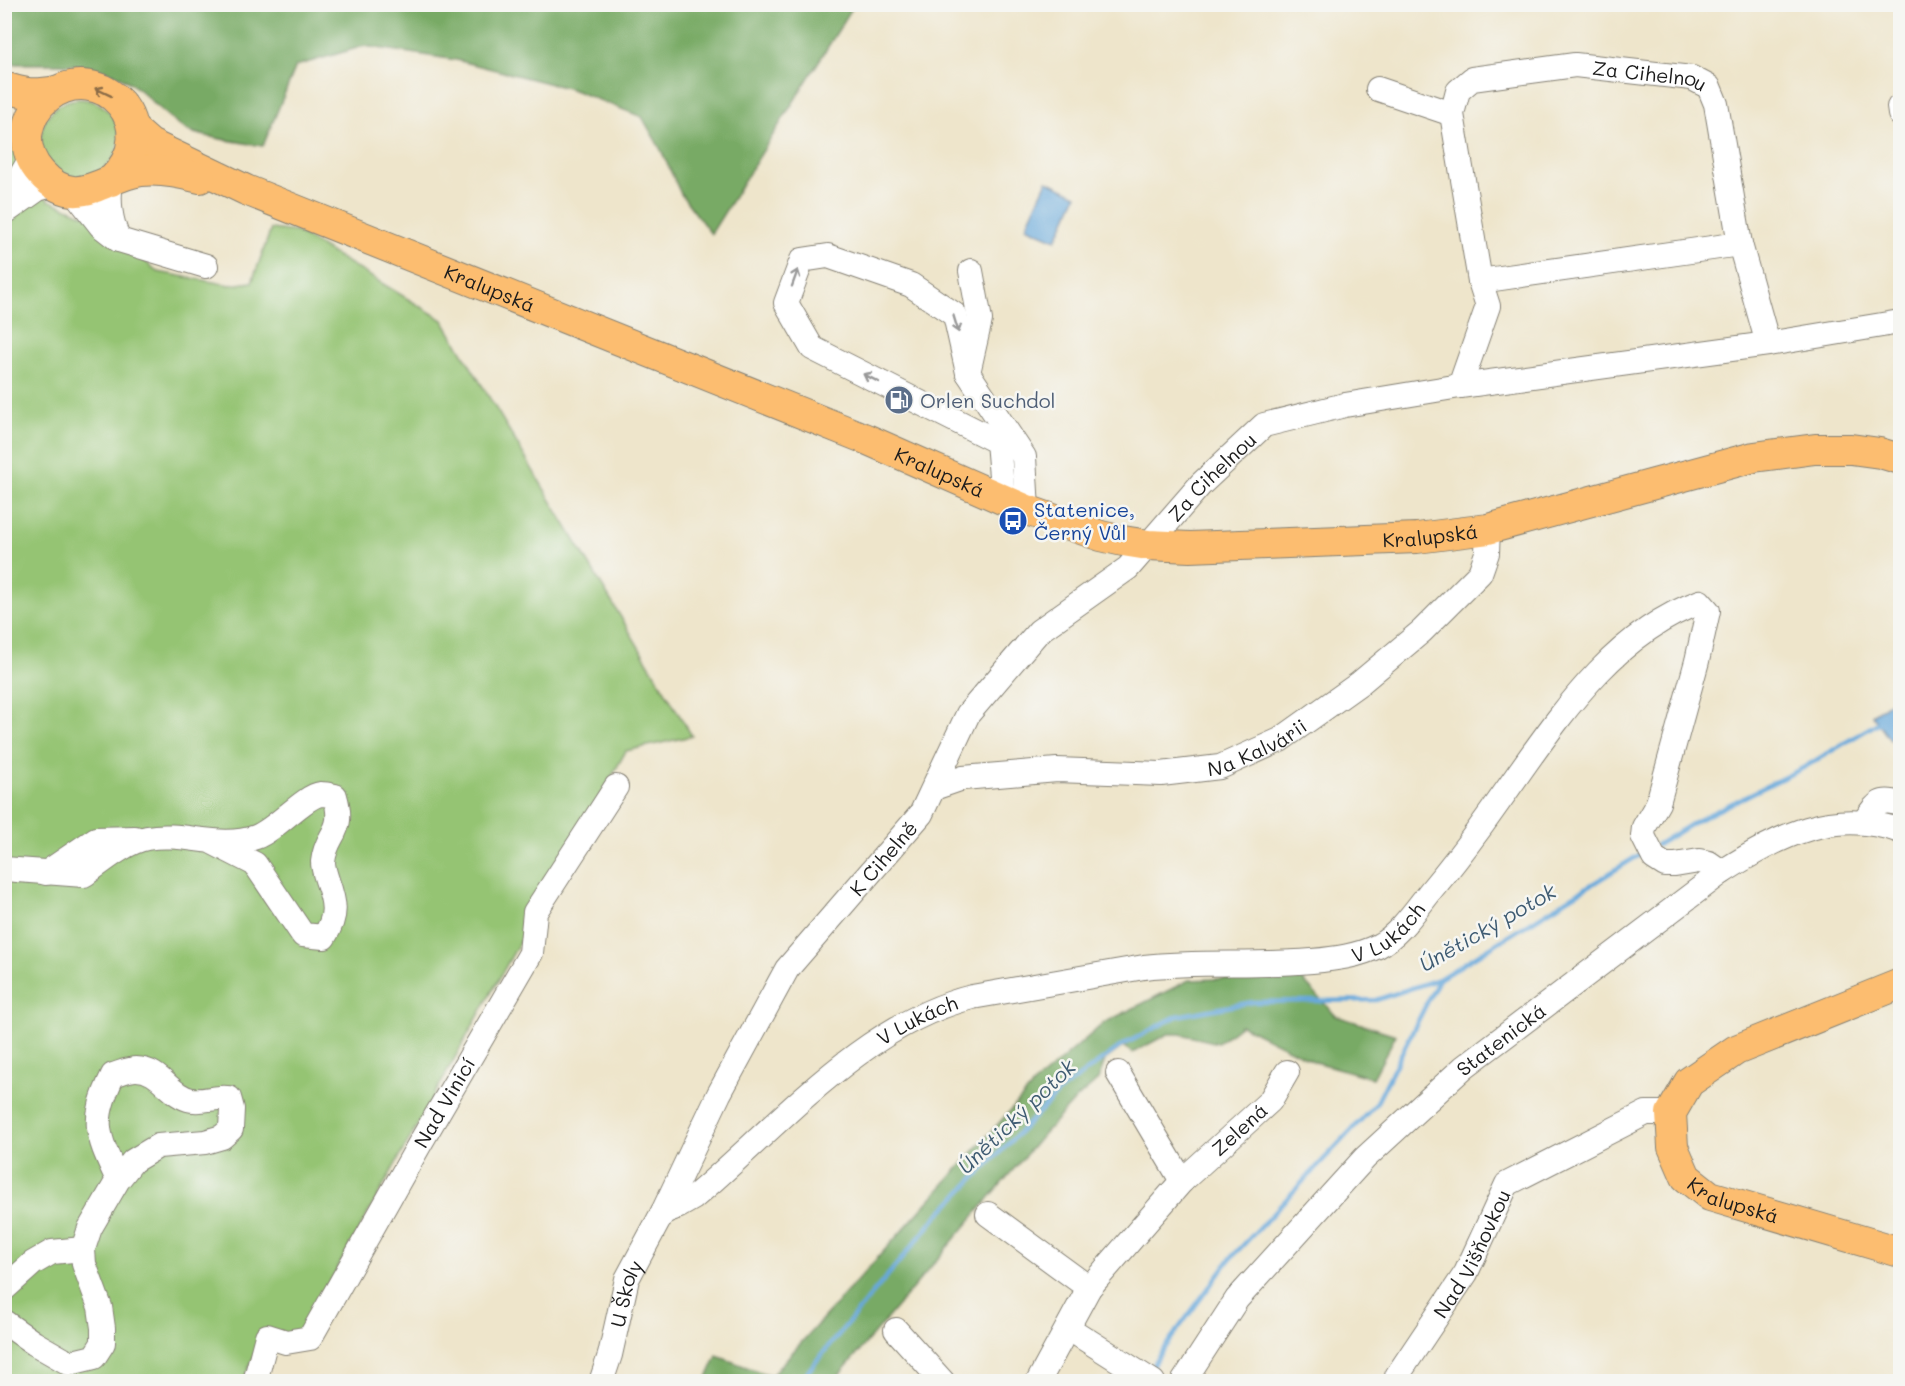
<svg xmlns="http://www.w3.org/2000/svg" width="1905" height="1386" font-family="Mali,sans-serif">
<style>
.green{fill:#95c473;stroke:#587048;stroke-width:1.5}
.forest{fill:#78aa65;stroke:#4a6340;stroke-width:1.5}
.water{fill:#67a9db;stroke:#42627c;stroke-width:1.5}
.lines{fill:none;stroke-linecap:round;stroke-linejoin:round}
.stream{stroke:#67a9db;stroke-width:4.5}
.minor-casing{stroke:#858074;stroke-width:26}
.major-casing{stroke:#858074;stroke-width:32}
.minor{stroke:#fff;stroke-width:24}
.major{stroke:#fcbd6f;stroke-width:30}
.oneway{stroke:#8c6c46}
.oneway2{stroke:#999}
.labels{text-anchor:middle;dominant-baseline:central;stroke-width:5;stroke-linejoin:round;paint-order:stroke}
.street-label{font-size:20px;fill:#1c1c1c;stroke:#f6f6f2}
.service-label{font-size:20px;fill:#4e5e75;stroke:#f6f6f2;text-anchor:start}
.transit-label{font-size:20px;fill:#164399;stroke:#f6f6f2;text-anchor:start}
.water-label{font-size:21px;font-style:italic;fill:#3e5b72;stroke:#f6f6f2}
</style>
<rect width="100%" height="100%" fill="#f6f6f2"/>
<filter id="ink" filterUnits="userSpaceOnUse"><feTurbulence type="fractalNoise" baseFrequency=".0167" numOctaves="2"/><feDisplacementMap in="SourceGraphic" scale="12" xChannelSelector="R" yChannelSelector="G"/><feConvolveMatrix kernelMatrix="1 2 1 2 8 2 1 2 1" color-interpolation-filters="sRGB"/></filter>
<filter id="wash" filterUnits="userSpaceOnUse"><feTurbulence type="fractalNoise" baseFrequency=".008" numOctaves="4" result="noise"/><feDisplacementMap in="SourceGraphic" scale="24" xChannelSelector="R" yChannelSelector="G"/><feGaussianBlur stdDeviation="1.35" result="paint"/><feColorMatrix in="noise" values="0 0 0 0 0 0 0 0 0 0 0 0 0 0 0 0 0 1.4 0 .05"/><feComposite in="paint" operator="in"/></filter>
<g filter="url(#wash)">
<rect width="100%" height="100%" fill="#eee5cb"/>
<g class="green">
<circle cx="80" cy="138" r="39"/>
<path d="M4,132l44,68 48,20 62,52 72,13 22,-3 19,-53 26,3 146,88 249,416 -66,15 -323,579 -44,15 -16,36h-238z"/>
</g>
<g class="forest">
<path d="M5,4h849v1l-143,229 -30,-40 -20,-44 -19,-33 -71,-28 -115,-29 -92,-14 -68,20 -33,80c-16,-3 -65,-9 -76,-16 -27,-15 -44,-44 -73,-56 -34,-13 -74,-10 -109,-10z"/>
<path d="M1299,976l37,40 60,19 -23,43 -58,-16 -74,-37 -23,18 -38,-9h-12l-36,19 -8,-7 -19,14 -7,20 -24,21 -33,36 -207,244 -129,1 12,-26 54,20 265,-294 68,-59 85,-43z"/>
</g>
<g class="water">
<path d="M1047,181l30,14 -21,45 -30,-13z"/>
<path d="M1900,695v37l-10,8 -18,-25z"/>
</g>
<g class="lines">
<g class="stream">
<path d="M1657,845l39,-24 107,-53 80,-48"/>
<path d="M1150,1371l6,-12 74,-100 146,-155 63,-125"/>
<path d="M799,1382l139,-167 123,-125 60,-44 56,-30 76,-14 123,-2 63,-21 205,-127"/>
</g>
</g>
</g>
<g filter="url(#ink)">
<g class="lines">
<g class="minor-casing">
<g id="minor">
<path d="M1378,89l74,25"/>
<path d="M1899,107l1,7"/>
<path d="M111,181c-3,20 -1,40 8,59"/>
<path d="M66,189l9,4 26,33 18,14 87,26"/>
<path d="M4,192l16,-15 11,-19"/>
<path d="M4,213l34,-24 17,-5"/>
<path d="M971,271l9,49 -12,53 56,84 3,53"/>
<path d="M1480,281l260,-37"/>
<path d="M968,373l-13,-58 -44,-30 -83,-29 -26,4 -16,43 26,45 186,94 5,57"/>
<path id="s1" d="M1460,386l28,-80 -8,-25 -28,-167 6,-23 14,-12 103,-14 117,13 17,9 7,17 24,140 28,100"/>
<path id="s2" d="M934,788l29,-10 94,-8 104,4 59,-7 60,-27 80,-57 62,-52 58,-58 7,-20 1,-24"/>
<path d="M1864,822c12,-17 15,-25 36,-18"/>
<path d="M4,869l80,6c17,-12 41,-33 63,-37 36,-7 73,12 109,-1 21,-8 48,-41 65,-43 4,0 9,1 14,2 11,38 -9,36 -12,66 0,6 2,12 4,18 8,23 11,35 -3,57l-21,-2 -48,-71 -43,-22"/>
<path d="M46,873l50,-34 39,-1"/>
<path d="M1118,1073l64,108"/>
<path id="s3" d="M663,1212l16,-6 14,-8c85,-71 168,-173 279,-201l172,-30c56,-6 112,-1 168,-6 23,-2 46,-5 66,-15 23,-12 40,-40 56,-59 31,-37 59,-77 87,-117 47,-66 99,-139 179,-168l8,9 -11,50 -39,142 -14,24 -1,9 11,22 11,7h10l24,-4 10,2 13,9"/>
<path d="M988,1214l101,74"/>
<path d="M4,1289l29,-26 19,-11 31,-3"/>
<path d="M4,1322l30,21 35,20 25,-6 9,-14v-15l-3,-21 -16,-43 -1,-15 7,-21 28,-48 15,-19 25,-15 47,-4 17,-5 9,-8 1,-20 -3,-11c-13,-2 -25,4 -37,2 -23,-4 -31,-31 -56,-31 -7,0 -16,4 -23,6 -23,47 -16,59 5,105"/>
<path d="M1068,1328l85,54"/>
<path d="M896,1330l47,52"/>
<path id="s4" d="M255,1382l12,-46 19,6 24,-4 112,-198 109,-187 4,-41 81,-125"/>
<path id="s5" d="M601,1382l9,-27 17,-76 36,-67 56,-118 68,-125 134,-155 47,-100 71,-83 89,-63 73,-84 63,-59 81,-20 115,-19 308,-42 132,-22"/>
<path id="s6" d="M1038,1382l51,-94 93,-107 88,-80 17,-29"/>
<path id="s7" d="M1183,1382l54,-83 128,-141 99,-91 258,-195c57,-36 111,-65 178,-41"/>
<path id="s8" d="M1398,1382l-1,-6 69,-103 41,-89 139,-71h25"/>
</g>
</g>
<g class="major-casing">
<g id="major">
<path d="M4,87c21,7 30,8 52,4"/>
<path id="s9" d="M133,129l17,15 96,46 620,249 161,71 74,26 22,5 25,4 42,2 227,-9 71,-9 266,-72 61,-8h36l29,4 20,6"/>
<path d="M111,181c57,-55 -11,-124 -63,-84 -12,9 -19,23 -21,38 -1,14 5,28 14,38 36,40 64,2 100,-2 19,-2 40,2 59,7"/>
<path id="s10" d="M1900,984l-164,66 -47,32 -18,31 2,34 13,30 24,19 190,56"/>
</g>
</g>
<use href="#minor" class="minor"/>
<use href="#major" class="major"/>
</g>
<defs><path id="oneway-shaft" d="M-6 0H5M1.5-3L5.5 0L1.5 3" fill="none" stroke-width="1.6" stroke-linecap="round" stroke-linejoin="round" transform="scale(1.5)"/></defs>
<use class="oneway" href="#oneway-shaft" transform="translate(103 92) rotate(-154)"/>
<g class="oneway2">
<use href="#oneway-shaft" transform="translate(795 278) rotate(-70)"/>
<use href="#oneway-shaft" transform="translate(956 324) rotate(73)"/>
<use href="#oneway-shaft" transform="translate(871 378) rotate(-153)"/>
</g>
</g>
<defs>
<g id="fuel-disc" transform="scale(1.5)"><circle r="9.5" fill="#5c6f8a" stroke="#f6f6f2"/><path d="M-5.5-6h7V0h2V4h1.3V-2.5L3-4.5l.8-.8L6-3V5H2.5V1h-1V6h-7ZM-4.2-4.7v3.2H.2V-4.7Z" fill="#fff"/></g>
<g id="bus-disc" transform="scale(1.5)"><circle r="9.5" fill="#1a4fb4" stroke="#f6f6f2"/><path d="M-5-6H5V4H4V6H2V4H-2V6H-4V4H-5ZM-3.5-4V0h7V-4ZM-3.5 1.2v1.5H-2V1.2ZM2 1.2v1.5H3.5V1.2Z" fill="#fff"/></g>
</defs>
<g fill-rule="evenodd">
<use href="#fuel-disc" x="899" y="400"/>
<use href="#bus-disc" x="1013" y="521"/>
</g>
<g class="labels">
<g class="street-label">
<text stroke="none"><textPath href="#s1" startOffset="502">Za Cihelnou</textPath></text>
<text stroke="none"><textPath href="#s9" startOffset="392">Kralupská</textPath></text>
<text stroke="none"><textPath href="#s9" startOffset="878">Kralupská</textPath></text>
<text stroke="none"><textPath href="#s5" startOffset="1113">Za Cihelnou</textPath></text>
<text stroke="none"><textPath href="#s9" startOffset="1382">Kralupská</textPath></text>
<text stroke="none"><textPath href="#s2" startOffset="330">Na Kalvárii</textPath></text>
<text stroke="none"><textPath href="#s5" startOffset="602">K Cihelně</textPath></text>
<text stroke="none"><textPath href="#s3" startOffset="807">V Lukách</textPath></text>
<text stroke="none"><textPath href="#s3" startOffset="321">V Lukách</textPath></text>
<text stroke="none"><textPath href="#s7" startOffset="470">Statenická</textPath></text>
<text stroke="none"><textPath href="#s4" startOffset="363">Nad Vinicí</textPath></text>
<text stroke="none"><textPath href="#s6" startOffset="326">Zelená</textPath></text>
<text stroke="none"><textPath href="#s10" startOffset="390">Kralupská</textPath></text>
<text stroke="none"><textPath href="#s8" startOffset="150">Nad Višňovkou</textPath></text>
<text stroke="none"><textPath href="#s5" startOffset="92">U Školy</textPath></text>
</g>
<g class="service-label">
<text x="920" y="400">Orlen Suchdol</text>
</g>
<g class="transit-label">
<text x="1034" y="509">Statenice,<tspan x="1034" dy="23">Černý Vůl</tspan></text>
</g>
<g class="water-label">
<text transform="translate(1487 927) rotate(-30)">Únětický potok</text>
<text transform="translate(1016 1116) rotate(-44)">Únětický potok</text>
</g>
</g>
<rect width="1905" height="1386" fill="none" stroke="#f6f6f2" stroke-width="24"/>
</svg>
